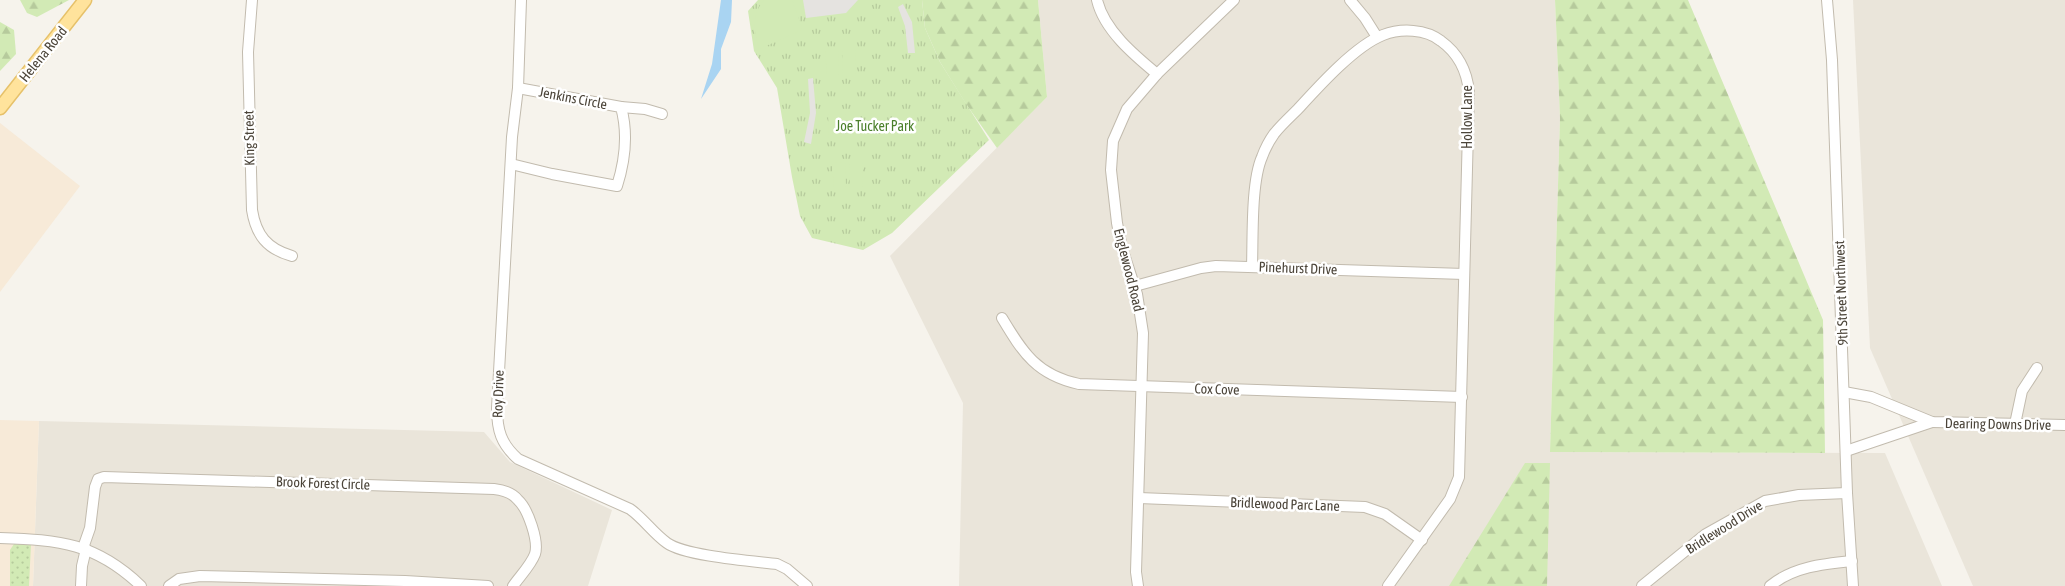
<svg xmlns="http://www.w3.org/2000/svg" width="2065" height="586" font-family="'Asap Condensed',sans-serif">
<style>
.residential{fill:#eae5da}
.commercial{fill:#f7ead8}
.grass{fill:url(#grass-dots)}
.forest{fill:url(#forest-firs)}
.park{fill:url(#park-tufts)}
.garden{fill:#d2eab5}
.parking{fill:#e5e3e0}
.water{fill:#a9d4f2}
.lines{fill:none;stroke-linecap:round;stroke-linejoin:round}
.minor-casing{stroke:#c2bbae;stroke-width:12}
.major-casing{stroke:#e6c16a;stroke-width:15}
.minor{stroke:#fff;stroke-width:10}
.major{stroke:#ffe39c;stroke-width:12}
.labels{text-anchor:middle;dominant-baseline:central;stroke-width:5;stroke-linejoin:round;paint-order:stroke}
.street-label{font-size:14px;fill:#4b4439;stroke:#fff}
.park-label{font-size:14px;fill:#4a7f2a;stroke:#fff}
</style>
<defs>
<pattern id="grass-dots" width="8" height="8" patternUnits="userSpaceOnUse" patternTransform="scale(1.25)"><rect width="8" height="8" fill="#d2eab5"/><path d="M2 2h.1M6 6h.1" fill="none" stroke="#b6ca9c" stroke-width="1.8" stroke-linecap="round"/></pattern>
<pattern id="forest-firs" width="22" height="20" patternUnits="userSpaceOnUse" patternTransform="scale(1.25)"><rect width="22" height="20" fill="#d2eab5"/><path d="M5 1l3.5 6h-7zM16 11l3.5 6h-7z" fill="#b6ca9c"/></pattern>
<pattern id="park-tufts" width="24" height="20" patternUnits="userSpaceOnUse" patternTransform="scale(1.25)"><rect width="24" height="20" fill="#d2eab5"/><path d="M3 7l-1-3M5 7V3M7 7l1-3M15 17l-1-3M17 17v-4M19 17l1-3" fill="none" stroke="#b6ca9c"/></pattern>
</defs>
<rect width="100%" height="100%" fill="#f6f3ec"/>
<g class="residential">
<path d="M1038,0h517l5,118 -10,334 335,1 57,133h-983l4,-183 -73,-147 157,-159z"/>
<path d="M1853,0h212v586h-92l-103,-238z"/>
<path d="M39,421l445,11 26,30 102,48 -24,76h-555z"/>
</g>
<g class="commercial">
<path d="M0,123l80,63 -80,106z"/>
<path d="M0,420l39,1 -6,165h-33z"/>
</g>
<path class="grass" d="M14,544h17l-2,42h-19v-36z"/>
<g class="forest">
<path d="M20,0h49l-32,17 -10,-4z"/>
<path d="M922,0h116l9,97 -50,51 -31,-44 -26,-42 -15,-34z"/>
<path d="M1555,0h133l135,320 2,133 -275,-1 10,-334z"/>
<path d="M0,22l14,8 2,24 -16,17z"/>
<path d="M1525,463h25l-3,123h-98z"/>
</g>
<path class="park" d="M758,0h164l3,28 15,34 49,78 -97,93 -29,17 -51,-12 -12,-22 -8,-39 -15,-89 -23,-37 -6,-40z"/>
<g class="garden">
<path d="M764,0h28l10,27 -2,4 -41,18c-5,-17 -8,-34 5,-49z"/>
<path d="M842,49h13l1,27 -13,1z"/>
<path d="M825,50h13l1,27h-12z"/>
<path d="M858,111l1,27 -13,1 -1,-27z"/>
<path d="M828,112h13l1,27h-13z"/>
<path d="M845,162l1,27 -12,1 -2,-27z"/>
<path d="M849,162h13l1,27h-13z"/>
</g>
<g class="parking">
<path d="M803,0h55l-12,13 -40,5z"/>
<path d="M903,4l9,18 3,31h-7l-3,-27 -7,-19z"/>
<path d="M813,78l3,35 -5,31 -7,-2 6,-29 -2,-34z"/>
</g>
<path class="water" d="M721,0h11l-1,22 -10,27v20l-20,30 11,-35z"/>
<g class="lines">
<g class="minor-casing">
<g id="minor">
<path d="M252,0l-4,52 4,158c4,25 15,39 40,46"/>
<path d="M521,0l-3,88 -6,49 -15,271c0,22 4,36 21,51l112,50c14,10 23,24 37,34 18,13 85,18 110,21l10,5 20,17"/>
<path d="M1097,0c7,30 37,55 60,74"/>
<path d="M1350,0l15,18 12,19"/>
<path d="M1827,0l5,60 15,433 6,93"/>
<path d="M621,107l24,2 17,5"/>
<path d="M511,164l41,10 65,12c8,-25 11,-53 4,-79l-103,-19"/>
<path d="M1252,266c1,-29 -1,-84 10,-109 3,-8 7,-16 12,-23 7,-9 16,-17 24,-25 21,-23 57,-63 85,-74 18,-7 43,-6 58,6 18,13 26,30 28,51l-10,385 -9,22 -62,87"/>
<path d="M1135,286l66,-18 15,-2 248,8"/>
<path d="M1002,318c21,35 35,57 77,66l383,13"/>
<path d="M1844,392l27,5 61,25 133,3"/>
<path d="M2015,424l7,-33 15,-23"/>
<path d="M1846,451l86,-29"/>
<path d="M1139,498l226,9 20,7 37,26"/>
<path d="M0,538c60,2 96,5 141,48"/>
<path d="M83,548l7,-20 5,-41 3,-8 6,-2 390,12c9,1 18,3 24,11 10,9 21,41 17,54 -4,11 -15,22 -22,32"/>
<path d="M81,586l1,-20 4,-17"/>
<path d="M169,586l10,-7 21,-3 205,5 83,5"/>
<path d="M1138,586l-2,-14 7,-239 -6,-39 -15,-46 -5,-25 -6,-53 2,-29 14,-32 30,-35 77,-74"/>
<path d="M1642,586l64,-52 59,-33 34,-6 48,-2"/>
<path d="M1770,586c23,-19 52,-22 82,-25"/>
</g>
</g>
<g class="major-casing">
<path id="major" d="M0,108l85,-108"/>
</g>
<use href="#minor" class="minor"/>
<use href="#major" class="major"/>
</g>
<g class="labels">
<g class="street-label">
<text transform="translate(43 54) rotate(-51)">Helena Road</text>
<text transform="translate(573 98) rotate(11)">Jenkins Circle</text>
<text transform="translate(1467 117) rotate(-90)">Hollow Lane</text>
<text transform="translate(249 138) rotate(-91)">King Street</text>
<text transform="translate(1298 268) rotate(2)">Pinehurst Drive</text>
<text transform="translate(1129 270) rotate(76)">Englewood Road</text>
<text transform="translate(1841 293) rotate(-92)">9th Street Northwest</text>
<text transform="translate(1217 389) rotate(2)">Cox Cove</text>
<text transform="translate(498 394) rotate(-88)">Roy Drive</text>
<text transform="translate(1998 424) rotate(1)">Dearing Downs Drive</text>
<text transform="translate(323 483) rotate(2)">Brook Forest Circle</text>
<text transform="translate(1285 504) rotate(2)">Bridlewood Parc Lane</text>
<text transform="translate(1724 527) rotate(-32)">Bridlewood Drive</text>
</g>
<g class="park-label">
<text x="875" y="126">Joe Tucker Park</text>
</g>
</g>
</svg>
